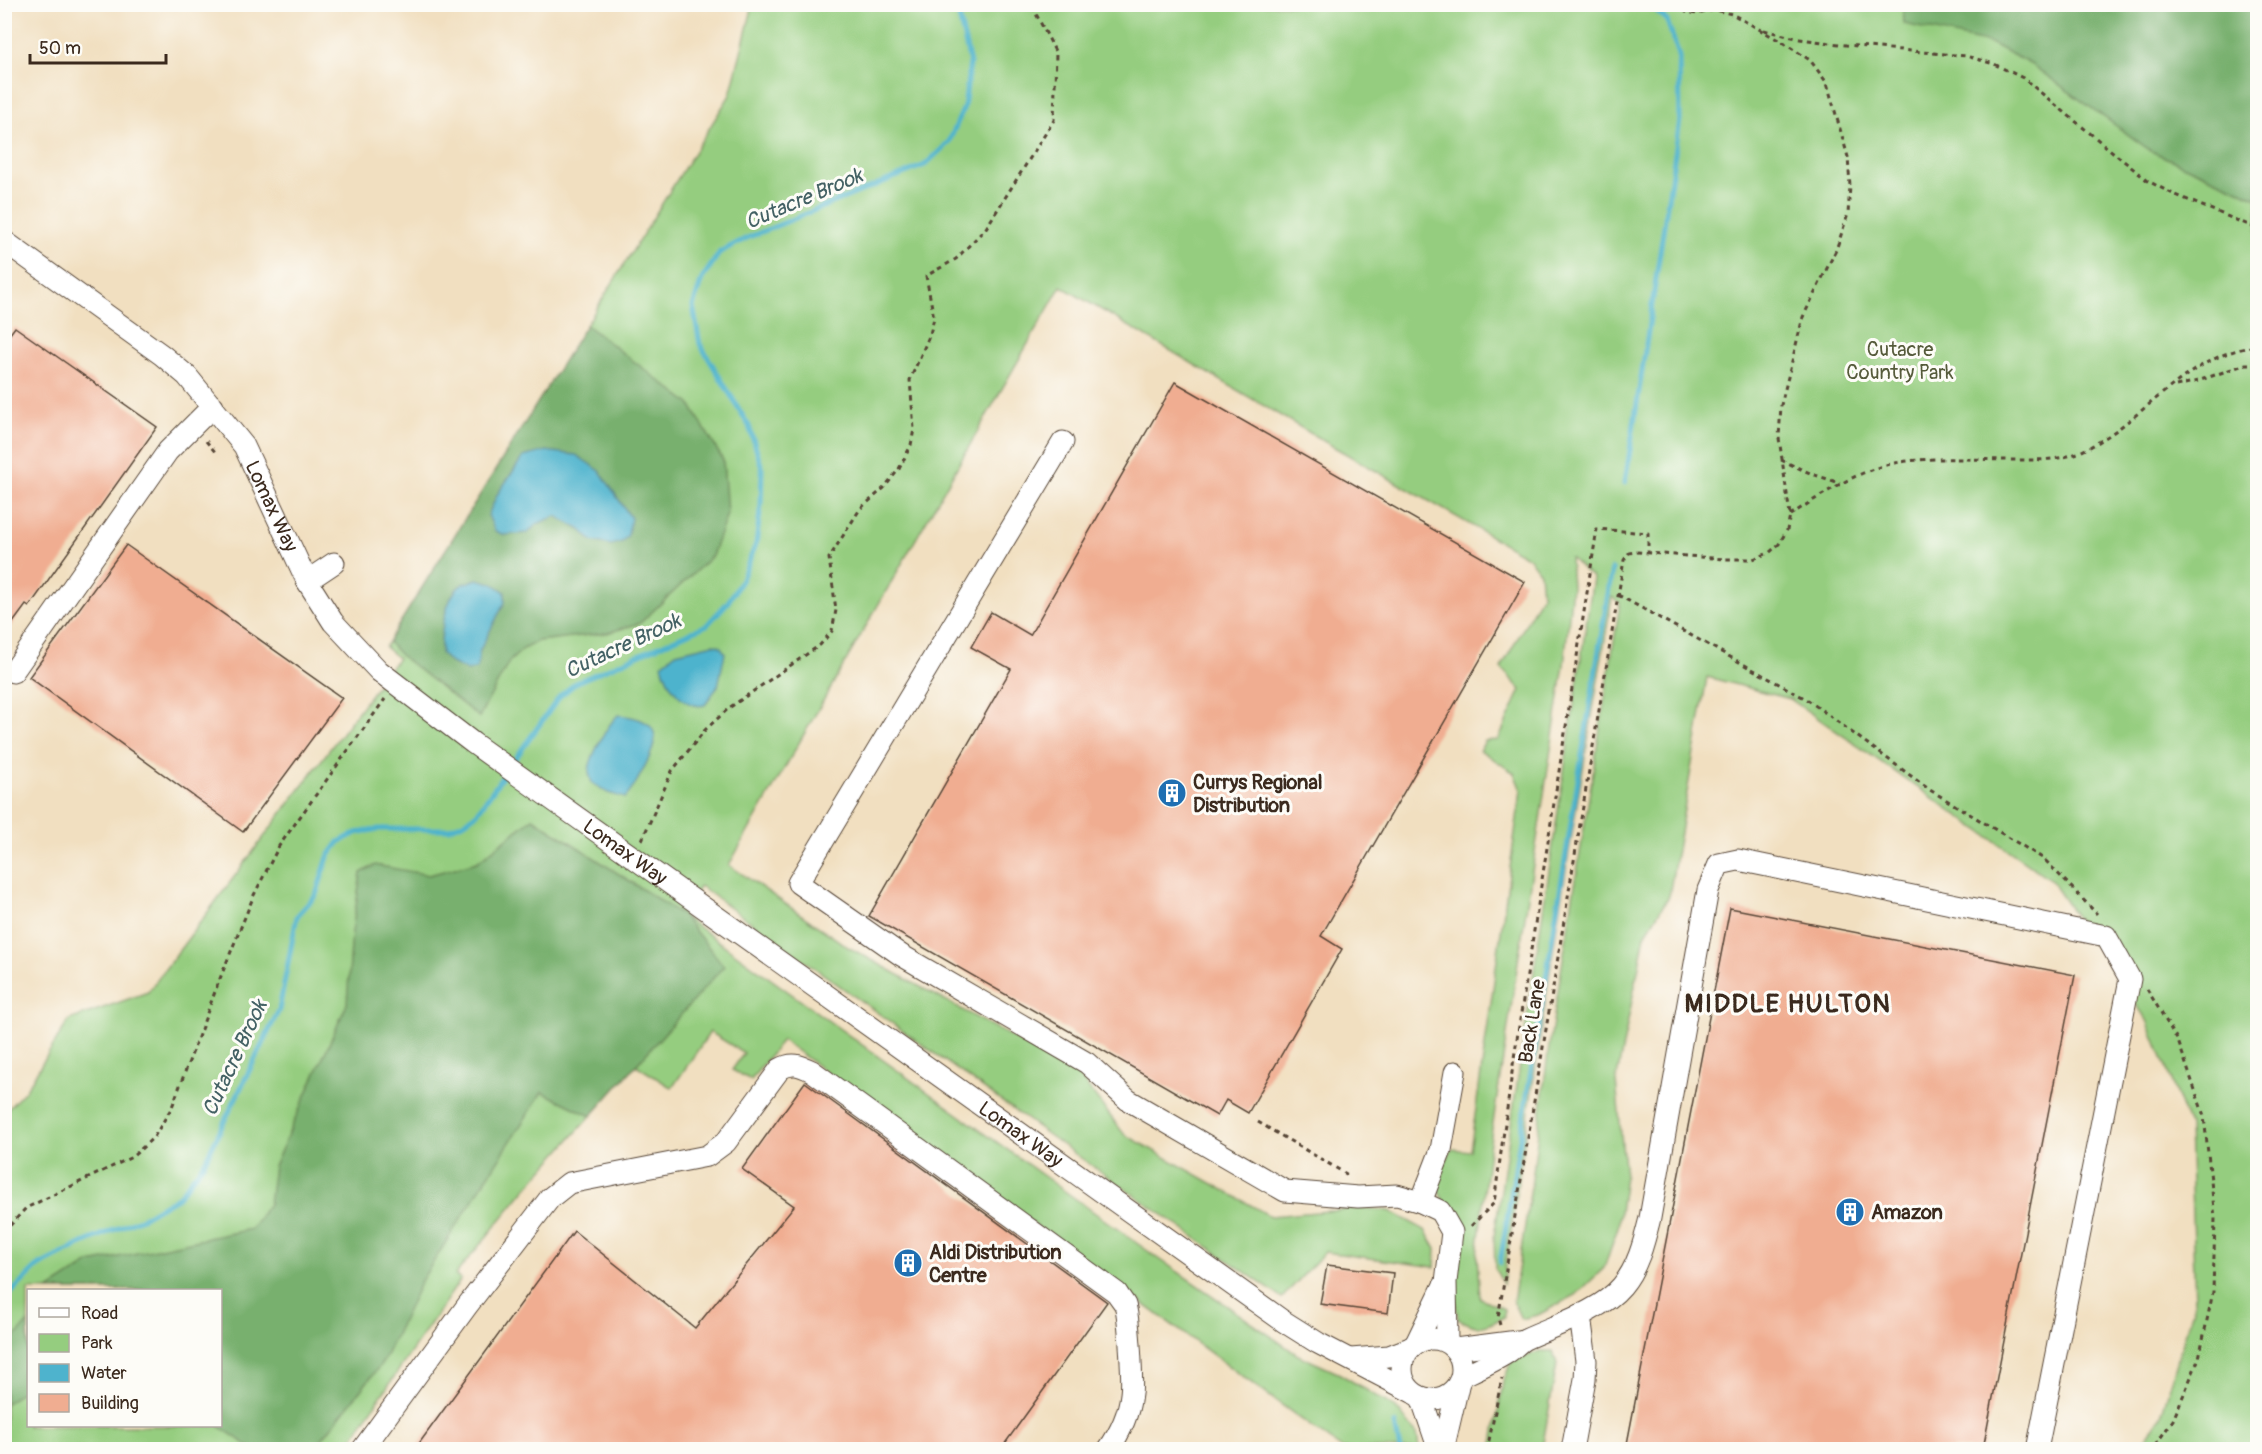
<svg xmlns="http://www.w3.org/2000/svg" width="2262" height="1454" font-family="Pangolin,sans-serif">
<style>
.green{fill:#95cd7f;stroke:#687c4e;stroke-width:1.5;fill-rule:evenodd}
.forest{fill:#78b06e;stroke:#5a6d46;stroke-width:1.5}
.water{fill:#4eb3cd;stroke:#446e76;stroke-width:1.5}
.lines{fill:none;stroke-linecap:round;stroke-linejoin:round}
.stream{stroke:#4eb3cd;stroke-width:5}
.building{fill:#f0ad91}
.minor-casing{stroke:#564536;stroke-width:23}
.path{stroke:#564536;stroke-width:3;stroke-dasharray:4.5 4.5;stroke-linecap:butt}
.minor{stroke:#fff;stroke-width:21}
.labels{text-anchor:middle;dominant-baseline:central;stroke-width:6;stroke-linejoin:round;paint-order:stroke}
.park-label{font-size:20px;fill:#565b3b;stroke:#fdfcf7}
.street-label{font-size:20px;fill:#3b2a1e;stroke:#fdfcf7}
.poi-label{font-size:20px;font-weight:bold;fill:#3b2a1e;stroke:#fdfcf7;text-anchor:start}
.water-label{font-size:21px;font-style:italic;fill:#436164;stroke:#fdfcf7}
.district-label{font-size:26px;font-weight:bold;letter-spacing:1.5px;fill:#3b2a1e;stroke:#fdfcf7}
</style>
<rect width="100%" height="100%" fill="#fdfcf7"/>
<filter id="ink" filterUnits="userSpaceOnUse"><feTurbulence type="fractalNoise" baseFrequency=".0167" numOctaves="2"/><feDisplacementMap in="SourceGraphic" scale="12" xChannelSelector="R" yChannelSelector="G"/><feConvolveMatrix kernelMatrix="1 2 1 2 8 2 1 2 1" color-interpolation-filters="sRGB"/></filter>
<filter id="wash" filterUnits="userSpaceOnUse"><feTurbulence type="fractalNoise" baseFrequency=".008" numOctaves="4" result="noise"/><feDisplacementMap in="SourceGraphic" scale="24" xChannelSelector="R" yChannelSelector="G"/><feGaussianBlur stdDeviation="1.35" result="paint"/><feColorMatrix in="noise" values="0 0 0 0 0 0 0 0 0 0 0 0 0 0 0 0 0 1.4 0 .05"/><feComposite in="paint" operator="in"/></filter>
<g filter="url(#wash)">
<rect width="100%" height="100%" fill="#f1dfc0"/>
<g class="green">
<path d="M753,5h1504v1444h-118l22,-33 34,-114 -6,-176 -42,-106 -96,-140 -261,-181 -83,-22 -38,219 -24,39 -29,146 9,95 -7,51 -14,41 -28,27 -38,20 -17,4 -8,-17 19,-122 16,-127 72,-450 -8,-6 -54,320 -55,366 -8,-14 -1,-32 99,-659 -23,-20 2,29 -8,78 -75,484 -12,107 3,42 24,11v8c-20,11 -26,13 -46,2l-3,-21 3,-71 -20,-37 3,-19 11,-22 18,2 51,-361 -7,-17 -34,-23 5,-9 13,-1 23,-50 -20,-22 41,-73 -2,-22 -11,-15 -202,-115 -266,-157 -332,579 119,82 229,126 47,61 146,82 95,-8 25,3 35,19 11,19 -1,18 -110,-15 -43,46 -204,-142 -378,-270 -18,29 463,334 153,106 42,19 56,34 21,26 2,15h-77l-560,-409 -31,40 -19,-10 12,-17 -34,-21 -38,56 -36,-23 -112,126 -69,84 6,4 -116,170h-340l-1,-336 21,-22 44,-71 79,-28 250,-334 -13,-11 345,-552zM28,1290h192v136h-192z"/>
<path d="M1540,1351h13l4,13 -15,85 -50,1 11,-68 8,-20z"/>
</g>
<g class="forest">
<path d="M1903,5h354v193l-106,-47 -119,-86 -42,-22 -86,-19z"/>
<path d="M586,325l104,79 33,56 4,54 -15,42 -72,67 -33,10 -69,8 -15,8 -14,13 -30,55 -79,-62 -12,-13z"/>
<path d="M533,818l149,97 42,51 -133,150 -49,-24 -121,189 -38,81 -69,87h-61l-34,-23 1,-136h-172l42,-27 161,-34 18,-25 5,-38 73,-162 5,-72 9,-59 14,-8 54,10 48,-13z"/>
<path d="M28,1322v65l-23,17v-55z"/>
</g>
<g class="water">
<path d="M546,451l30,4 24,16 31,47 -3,17 -6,7 -11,3 -19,-4 -11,-11 -25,-14 -19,8 -9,9 -24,2 -9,-4 -7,-16 10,-22 25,-36z"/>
<path d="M477,579l15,4 13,9v10l-25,48 -3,18 -9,3 -17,-8 -10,-9c-1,-19 4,-60 22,-70 4,-2 10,-3 14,-5z"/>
<path d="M713,644l7,2 5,7 -7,33 -13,19c-22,5 -39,-22 -43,-41l14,-11z"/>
<path d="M618,715c39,4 45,18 27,51 -6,12 -11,23 -20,32l-17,-5 -16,-10c-1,-3 -2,-6 -3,-10 -1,-13 19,-49 29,-58z"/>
</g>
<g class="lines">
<g class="stream">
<path d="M1625,483l55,-363 -1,-65 -12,-34 -17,-17"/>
<path d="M510,766l50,-70 17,-14 130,-57 21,-23 14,-23 14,-35 5,-39 1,-37 -13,-42 -49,-82 -7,-38 9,-27 18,-27 27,-14 178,-73 24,-23 15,-35 6,-44 -14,-59"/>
<path d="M1500,1263l112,-694"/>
<path d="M4,1300l34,-34 47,-24 57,-24 36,-21 26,-34 75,-153 18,-94 19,-21 12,-38 11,-15 17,-9 23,-4h70l16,-7 12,-9 28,-40"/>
<path d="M1395,1424l5,26"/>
</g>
</g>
<g id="blocks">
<g class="building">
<path d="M15,327l142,100 -128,180 -3,-2 -22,30v-293z"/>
<path d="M1175,382l350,200 -204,354 21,13 -94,164 -22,-13 -9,16 -348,-200 142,-247 -40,-22 20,-35 39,23z"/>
<path d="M126,545l216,153 -99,134 -214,-155z"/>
<path d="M1730,908l345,67 -92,474h-357z"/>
<path d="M805,1082l302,220 -106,147h-586l159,-218 121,97 99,-122 -52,-37z"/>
<path d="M1327,1265l66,8 -5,40 -68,-9z"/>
</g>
</g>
</g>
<g filter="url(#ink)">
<use href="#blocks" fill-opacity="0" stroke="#564536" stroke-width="1.5"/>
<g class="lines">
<g class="minor-casing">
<g id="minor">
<path id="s1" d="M4,241l158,114 25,21 57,70 63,135 26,41 46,49 94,72 810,578 35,22 94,49"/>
<path d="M1063,442l-265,441 103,72 186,108 41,37 157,91 73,6 39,-2 24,7 19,9 12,21 -6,50 1,60"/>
<path d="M307,581l27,-18"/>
<path d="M13,672l155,-221 45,-45"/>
<path d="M1421,1202l20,-52 14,-78"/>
<circle cx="1432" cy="1369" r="30"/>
<path d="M1416,1343l27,-56"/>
<path d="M1455,1349l63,-8"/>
<path d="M1351,1359l38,-3 21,-8"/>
<path d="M1462,1376c15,-7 31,-14 45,-23 6,-4 11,-10 18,-14 30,-14 75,-27 97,-53 16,-19 22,-44 28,-68l58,-328 11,-26 19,-4 368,76 24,43 -93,471"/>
<path d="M1421,1397l18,53"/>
<path d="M362,1450l105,-144 83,-108 19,-15 138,-27 19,-14 54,-73c12,-7 20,-4 32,2l305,222c2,4 6,8 8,12 4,11 8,76 6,89 -2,19 -11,39 -23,56"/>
<path d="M1443,1450l15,-64"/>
<path d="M1572,1450l13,-71 1,-18 -6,-46"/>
</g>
</g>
<g class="path">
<path d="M1764,30l36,9 46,6 120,11 28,8 29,14 125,103 23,12 87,36"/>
<path d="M2176,386l22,-5 48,-17h12"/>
<path d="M206,441l10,12"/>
<path d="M1781,460l31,14 28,9"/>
<path d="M1790,515c34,-21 65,-44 105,-52 38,-7 80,-3 118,-3 22,0 46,1 67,-8 63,-29 105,-98 178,-106"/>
<path d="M1618,595l190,105 122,90 114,69 53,55"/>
<path d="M642,840l30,-69 33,-41 24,-22 91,-63 12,-14 4,-21 -7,-52 31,-49 24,-21 15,-19 12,-24 3,-16 -4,-49 20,-46 4,-16 -8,-42 30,-17 30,-31 68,-108 2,-67 -25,-49"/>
<path d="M2147,989l31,52 26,75 11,102 -2,74 -14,66 -26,62 -21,30"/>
<path d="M1258,1122l90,53"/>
<path d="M1471,1226l23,-23 20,-145 83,-529 51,4v19"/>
<path d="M4,1232l22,-24 106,-51 22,-20 18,-30 47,-126 35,-86 25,-49 106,-147"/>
<path d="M1500,1325l-2,-7 126,-758 5,-7 8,-1 88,7h28l16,-6 10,-9 8,-14 3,-15 -11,-77 2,-33 22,-88 33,-67 12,-36 2,-28 -2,-29 -21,-74 -17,-23 -28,-18 -50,-28 -17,-4 -18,4 -11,-2 -7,-8"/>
<path d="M1487,1450l15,-72"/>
</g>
<use href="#minor" class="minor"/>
</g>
</g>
<defs>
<g id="building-disc" transform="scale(1.5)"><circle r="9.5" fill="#1f6fb2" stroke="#fdfcf7"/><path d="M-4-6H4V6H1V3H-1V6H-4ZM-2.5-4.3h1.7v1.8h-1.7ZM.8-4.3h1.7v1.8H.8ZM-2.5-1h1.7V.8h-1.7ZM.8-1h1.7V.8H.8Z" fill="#fff"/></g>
</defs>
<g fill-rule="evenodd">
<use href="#building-disc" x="1172" y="793"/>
<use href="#building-disc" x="1850" y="1212"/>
<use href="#building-disc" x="908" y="1263"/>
</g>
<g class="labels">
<g class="park-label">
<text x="1900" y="349">Cutacre<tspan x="1900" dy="23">Country Park</tspan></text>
</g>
<g class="street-label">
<text stroke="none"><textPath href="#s1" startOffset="384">Lomax Way</textPath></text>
<text stroke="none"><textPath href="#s1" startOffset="888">Lomax Way</textPath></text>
<text transform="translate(1532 1021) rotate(-81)">Back Lane</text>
<text stroke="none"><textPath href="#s1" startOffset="1374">Lomax Way</textPath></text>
</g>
<g class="poi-label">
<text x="1193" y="782">Currys Regional<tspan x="1193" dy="23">Distribution</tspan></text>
<text x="1871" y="1212">Amazon</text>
<text x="929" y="1252">Aldi Distribution<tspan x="929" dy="23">Centre</tspan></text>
</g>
<g class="water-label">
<text transform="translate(804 199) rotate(-23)">Cutacre Brook</text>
<text transform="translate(623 646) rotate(-25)">Cutacre Brook</text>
<text transform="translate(235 1058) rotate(-65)">Cutacre Brook</text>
</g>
<g class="district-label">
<text x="1788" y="1004">MIDDLE HULTON</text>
</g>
</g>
<rect width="2262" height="1454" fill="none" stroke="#fdfcf7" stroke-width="24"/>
<rect x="27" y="1289" width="195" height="138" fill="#fdfcf7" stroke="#afa8a0" stroke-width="1.5"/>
<rect x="39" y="1308" width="30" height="9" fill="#ffffff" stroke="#afa8a0" stroke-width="1.5"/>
<text x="81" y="1319" font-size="18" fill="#3b2a1e">Road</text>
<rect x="39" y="1334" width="30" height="18" fill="#95cd7f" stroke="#afa8a0" stroke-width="1.5"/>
<text x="81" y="1349" font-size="18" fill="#3b2a1e">Park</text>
<rect x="39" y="1364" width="30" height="18" fill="#4eb3cd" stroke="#afa8a0" stroke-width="1.5"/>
<text x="81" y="1379" font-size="18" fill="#3b2a1e">Water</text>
<rect x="39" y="1394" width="30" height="18" fill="#f0ad91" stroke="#afa8a0" stroke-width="1.5"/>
<text x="81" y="1409" font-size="18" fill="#3b2a1e">Building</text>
<path d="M30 54v9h136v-9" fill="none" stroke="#3b2a1e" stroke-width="3"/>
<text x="39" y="54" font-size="18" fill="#3b2a1e" stroke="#fdfcf7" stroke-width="4.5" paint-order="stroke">50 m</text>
</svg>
